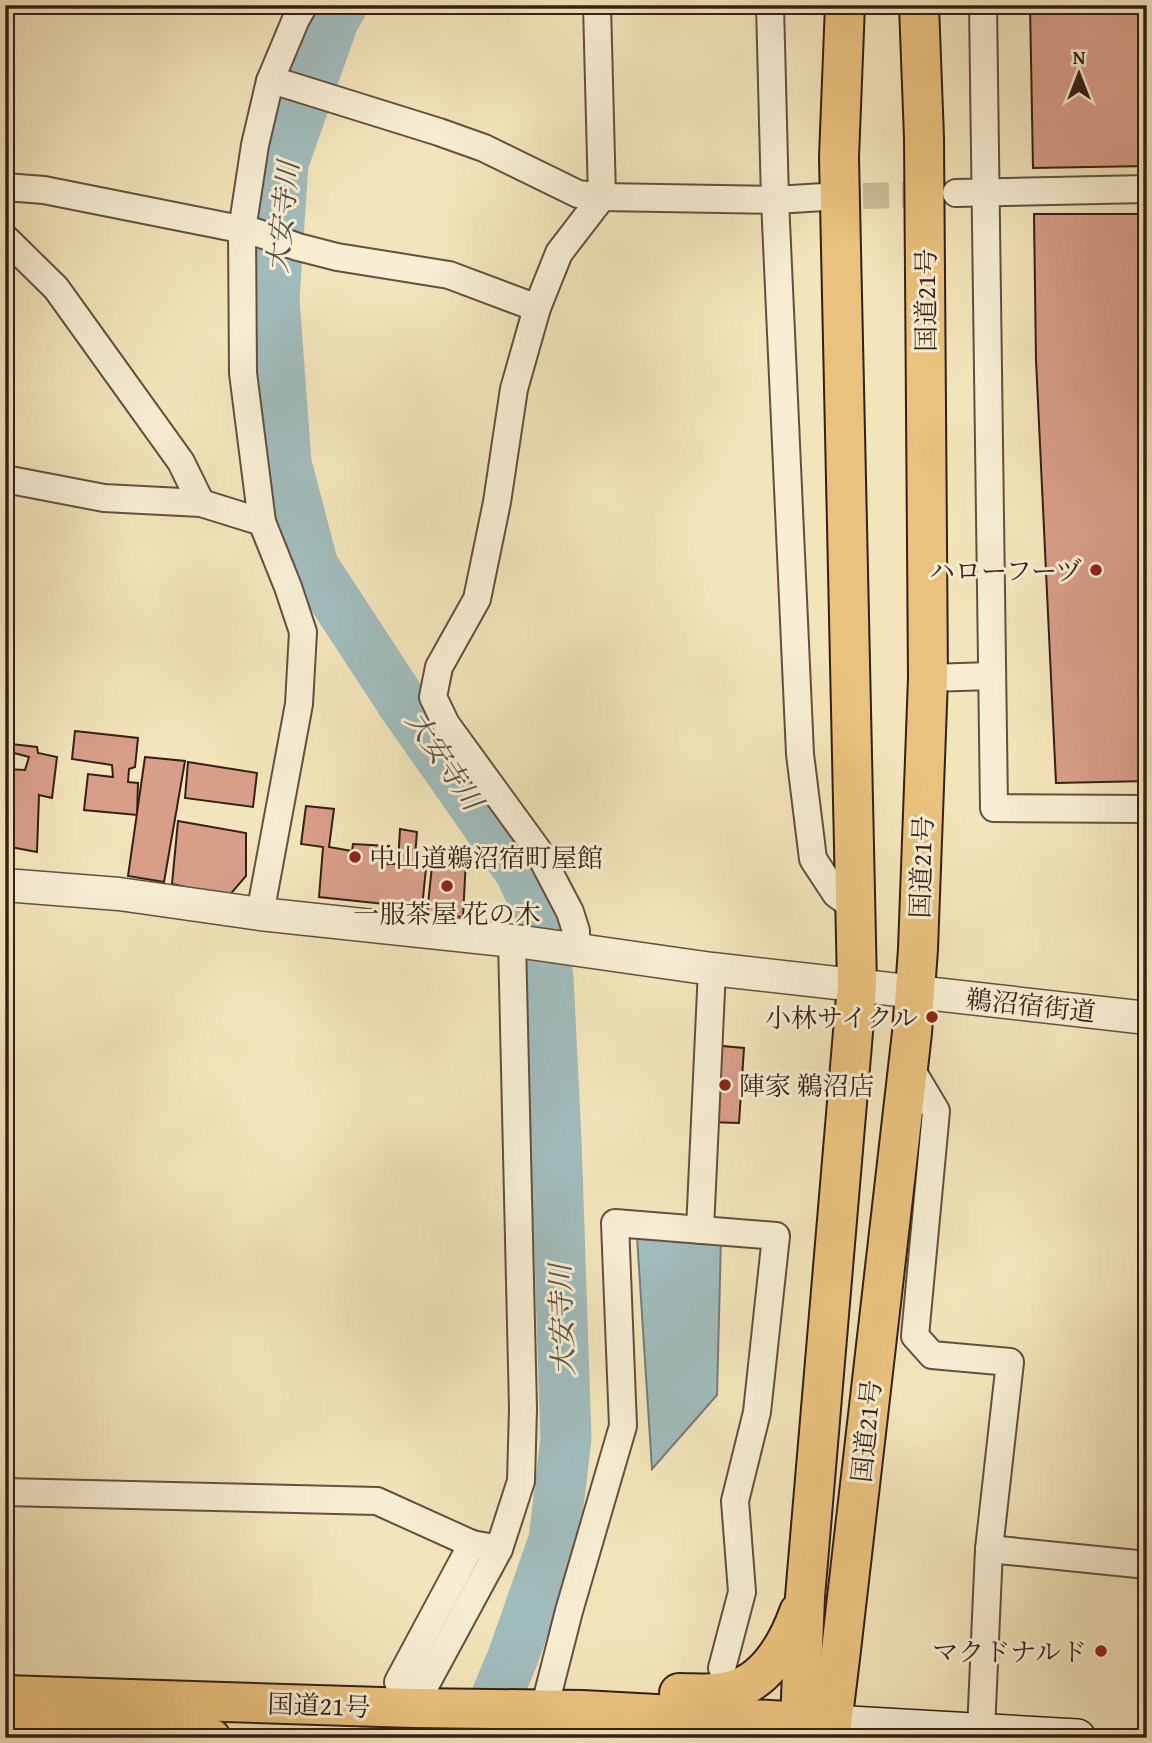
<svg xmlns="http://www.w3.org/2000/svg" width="1152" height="1743" font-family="'Gentium Book Plus','Noto Serif JP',serif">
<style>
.water{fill:#a1bcbc;stroke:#767d7a;stroke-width:2}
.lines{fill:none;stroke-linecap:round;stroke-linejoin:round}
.river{stroke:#a1bcbc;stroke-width:51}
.building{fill:#d99e8a;stroke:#351f17;stroke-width:2}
.minor-tunnel{stroke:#cdbd9a;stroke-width:26;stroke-dasharray:26 13;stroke-linecap:butt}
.minor-casing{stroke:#645040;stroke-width:30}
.tertiary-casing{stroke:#645040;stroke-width:35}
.secondary-casing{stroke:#351f17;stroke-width:40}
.trunk-casing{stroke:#351f17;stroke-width:42}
.minor{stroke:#f7eed3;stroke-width:26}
.tertiary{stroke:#f7eed3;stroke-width:32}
.secondary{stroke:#f7eed3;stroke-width:37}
.trunk{stroke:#eac27e;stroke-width:38}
.poi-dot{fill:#8f2418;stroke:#f7eed3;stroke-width:2.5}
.labels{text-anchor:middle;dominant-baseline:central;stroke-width:6;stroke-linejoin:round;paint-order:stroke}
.street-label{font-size:26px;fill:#351f17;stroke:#f7eed3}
.poi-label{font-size:26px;fill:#351f17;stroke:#f7eed3;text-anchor:end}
.water-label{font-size:28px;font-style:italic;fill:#554e49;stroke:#f7eed3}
</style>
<rect width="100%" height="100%" fill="#f3e5bb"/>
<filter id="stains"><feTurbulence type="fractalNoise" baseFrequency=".00286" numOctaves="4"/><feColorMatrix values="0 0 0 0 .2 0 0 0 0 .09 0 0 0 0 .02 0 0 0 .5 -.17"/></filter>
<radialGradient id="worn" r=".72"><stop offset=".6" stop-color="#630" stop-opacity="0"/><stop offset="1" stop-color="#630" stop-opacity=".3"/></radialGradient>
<path class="water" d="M637,1237l84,2 -4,156 -65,74z"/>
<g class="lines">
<path class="river" d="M342,5l-9,16 -50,142 -9,136 12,164 27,103 90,138 117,167 19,41 9,66 8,161 10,300 -12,101 -41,117 -34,81"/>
</g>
<g class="building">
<path d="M1030,5h117v161l-114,2z"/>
<path d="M1034,214h113v567l-91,2 -20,-423z"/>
<path d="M75,731l63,7 -3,29 -6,2 -1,13 10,1 -1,32 -53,-5 4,-36 25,3 -1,-12 -40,-6z"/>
<path d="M11,744l26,3 1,6 19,4 -5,41 -13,-3 -2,57 -32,-6v-77l20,1 4,-13 -19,-5z"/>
<path d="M145,757l40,4 -21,121 -36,-6z"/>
<path d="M188,762l69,11 -4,34 -68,-9z"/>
<path d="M306,806l28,3 -5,38 23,4 1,-7 36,2 -1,18h10l2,-35 17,3 -3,36h12l-4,40 -103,-11 4,-50 -22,-3z"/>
<path d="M178,821l68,12v43l-18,21 -56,-13z"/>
<path d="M433,856l33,2 -3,59 -36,-3z"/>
<path d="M711,1045l33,3 -5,75 -31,-1z"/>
</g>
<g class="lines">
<g class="minor-tunnel">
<path d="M824,197l118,-3"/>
<path d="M368,1738l23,-42"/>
</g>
<g class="minor-casing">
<g id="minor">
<path d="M770,5l5,195 25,554 13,105 23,35 19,14"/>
<path d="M983,5l11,803 153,1"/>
<path d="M270,81l15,3 154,48 45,16 94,46 24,3 173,3 49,-3"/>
<path d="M5,187l39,3 211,42 43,15 39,10 112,18 88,33"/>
<path d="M956,193l191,-4"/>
<path d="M5,238l51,50 125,174 20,41"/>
<path d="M5,479l99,19 97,5 61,19"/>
<path d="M928,678l64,-2"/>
<path d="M260,914l39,-210 4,-72 -15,-45 -26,-65 -19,-149 -1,-143 13,-85 15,-64 26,-62 8,-14"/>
<path d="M576,949v-18l-6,-19 -33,-63 -91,-125 -13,-27 6,-30 38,-68 20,-97 17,-113 23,-81 22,-55 43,-56 -5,-192"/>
<path d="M908,1064l28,47 -21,225 17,19 78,7 -21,187 -8,182"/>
<path d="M700,1230l12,-261"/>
<path d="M5,1492l372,9 95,43"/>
<path d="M989,1549l158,16"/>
<path d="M398,1682l74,-138 27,5 22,-68 2,-72 -11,-468"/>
<path d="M413,1708l86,-159"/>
<path d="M544,1709l25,-98 54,-185 -8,-203 161,13 -19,176 -22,89 7,91 -20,76"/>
</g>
</g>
<g class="tertiary-casing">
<path id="tertiary" d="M5,885l114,9 141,20 263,28 189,27 435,49"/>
</g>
<g class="secondary-casing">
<path id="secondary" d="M832,1724l245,14"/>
</g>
<g class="trunk-casing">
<g id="trunk">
<path d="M679,1693c16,0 34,2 50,-2 36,-8 58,-45 70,-79"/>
<path d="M5,1695l408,13 169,2 243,13"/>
<path d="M5,1731l206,7"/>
<path d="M806,1738l-6,-16 5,-125 52,-612 -18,-828 6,-152"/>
<path d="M823,1738l9,-14 9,-74 71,-617 6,-84 10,-271 -4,-540 -5,-133"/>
</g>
</g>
<use href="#minor" class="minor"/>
<use href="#tertiary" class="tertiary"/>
<use href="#secondary" class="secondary"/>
<use href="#trunk" class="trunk"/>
</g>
<g class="poi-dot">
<circle cx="1096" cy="570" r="7"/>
<circle cx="355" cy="857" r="7"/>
<circle cx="447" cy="886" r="7"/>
<circle cx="932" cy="1017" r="7"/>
<circle cx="725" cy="1085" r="7"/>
<circle cx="1101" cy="1651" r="7"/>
</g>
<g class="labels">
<g class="street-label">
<text transform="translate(925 300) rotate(-90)">国道21号</text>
<text transform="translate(921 867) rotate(-88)">国道21号</text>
<text transform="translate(1031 1005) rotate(6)">鵜沼宿街道</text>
<text transform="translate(866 1431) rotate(-84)">国道21号</text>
<text transform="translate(319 1705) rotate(2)">国道21号</text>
</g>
<g class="poi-label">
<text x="1082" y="570">ハローフーヅ</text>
<text x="369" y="857" text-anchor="start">中山道鵜沼宿町屋館</text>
<text x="447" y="913" text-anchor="middle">一服茶屋 花の木</text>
<text x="918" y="1017">小林サイクル</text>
<text x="739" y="1085" text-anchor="start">陣家 鵜沼店</text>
<text x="1087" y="1651">マクドナルド</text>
</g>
<g class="water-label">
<text transform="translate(282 217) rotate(-84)">大安寺川</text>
<text transform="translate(445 760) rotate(56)">大安寺川</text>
<text transform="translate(561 1320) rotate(-92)">大安寺川</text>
</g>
</g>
<rect width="1152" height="1743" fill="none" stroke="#f3e5bb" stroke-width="28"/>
<rect x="7" y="7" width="1138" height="1729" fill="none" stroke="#351f17" stroke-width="3.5"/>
<rect x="14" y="14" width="1124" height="1715" fill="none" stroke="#351f17" stroke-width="2"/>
<g transform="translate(1079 74)" stroke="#f7eed3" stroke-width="5" paint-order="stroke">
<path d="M0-5L12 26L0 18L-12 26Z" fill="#351f17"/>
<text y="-10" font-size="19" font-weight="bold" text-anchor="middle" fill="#351f17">N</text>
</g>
<rect width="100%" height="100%" filter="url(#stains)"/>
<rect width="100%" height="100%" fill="url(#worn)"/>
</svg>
